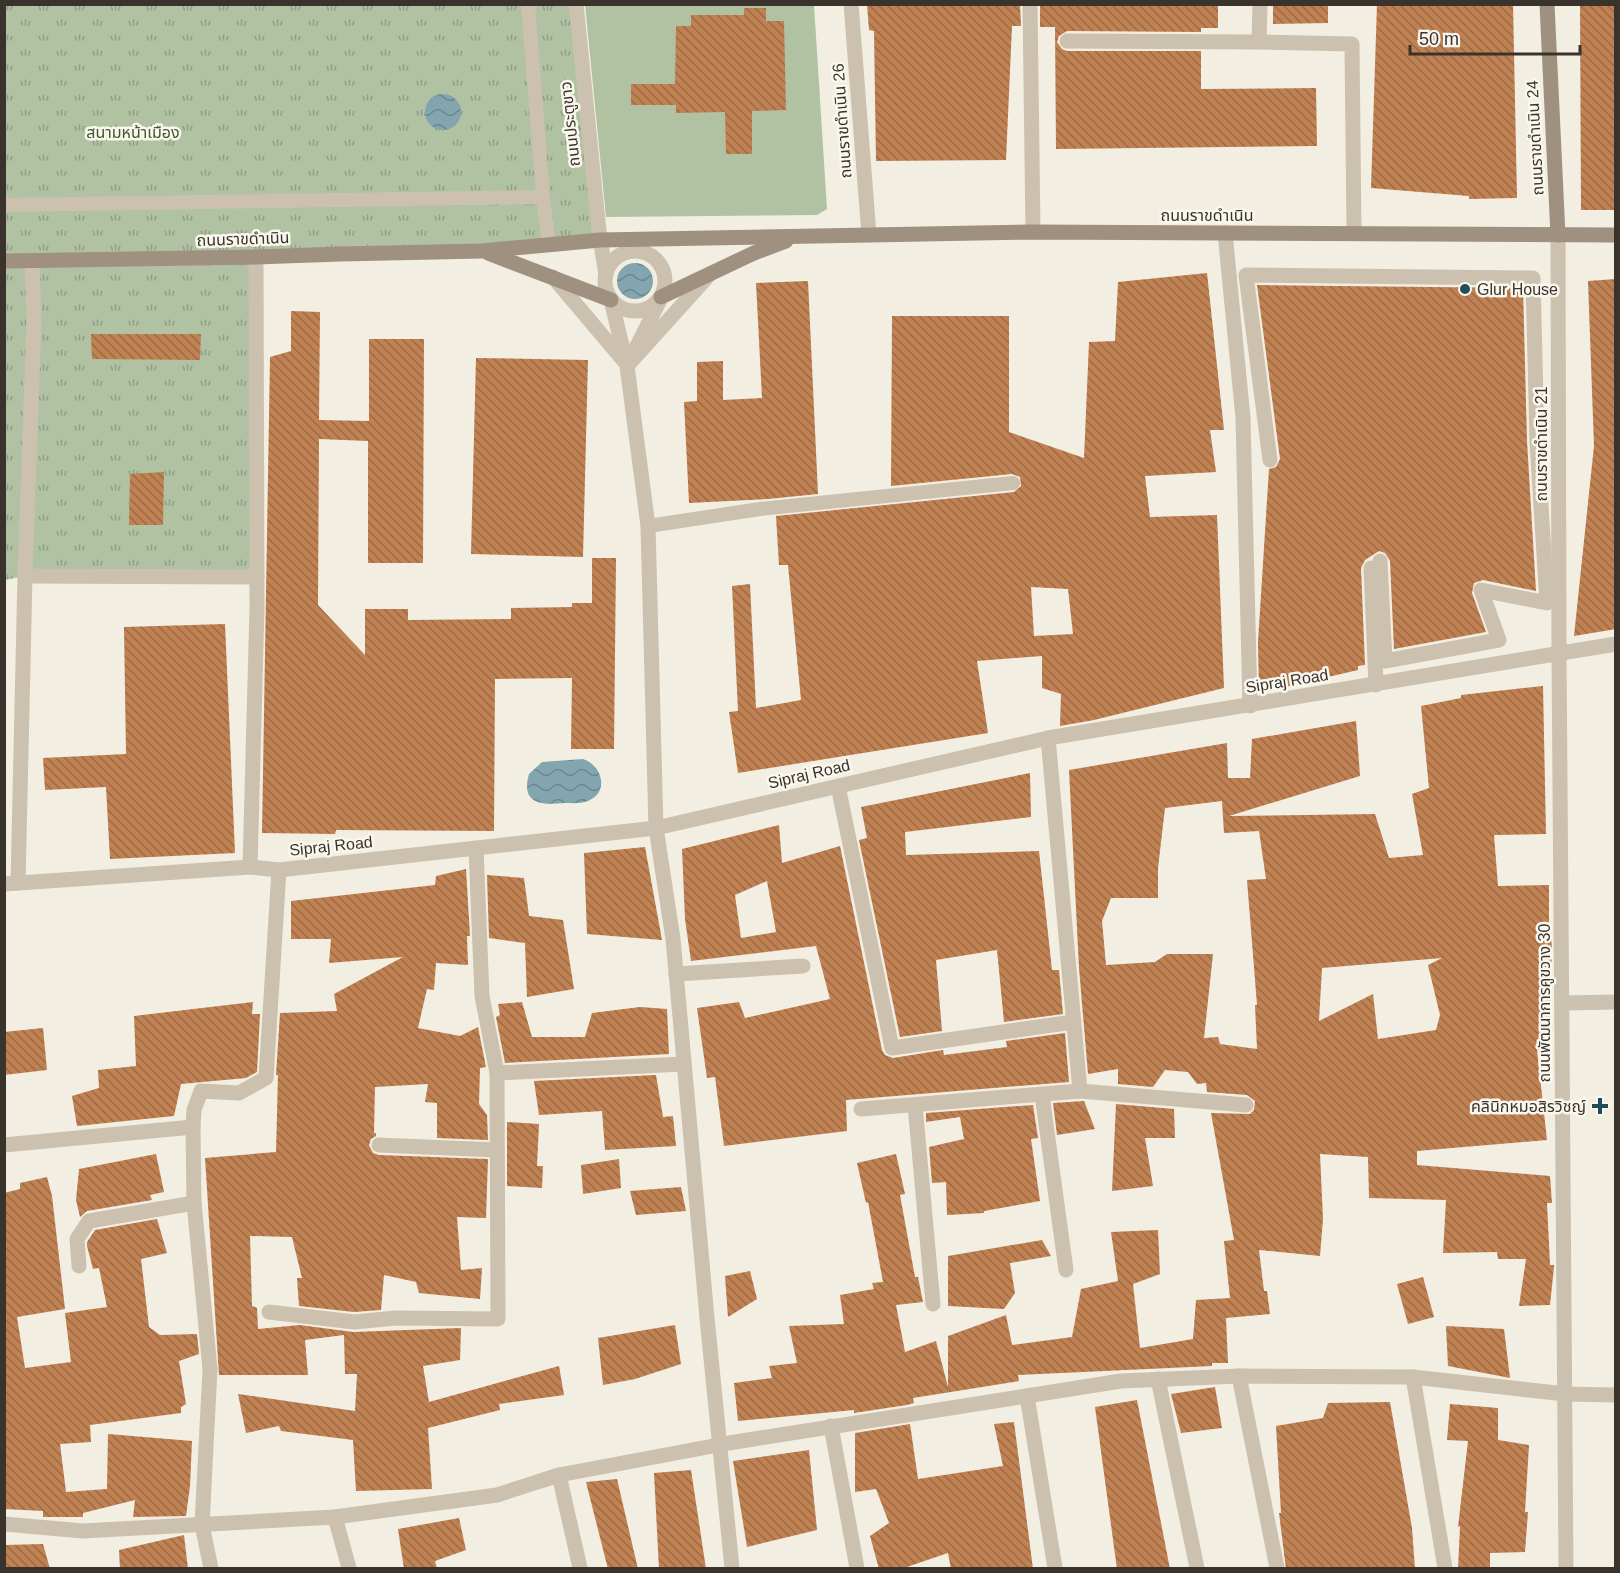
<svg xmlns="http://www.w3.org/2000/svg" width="1620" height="1573" font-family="Helvetica,'Noto Sans Thai',sans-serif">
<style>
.grass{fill:#b1c2a2}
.park{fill:url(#park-tufts)}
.water{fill:url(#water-waves)}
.building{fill:url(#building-back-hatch);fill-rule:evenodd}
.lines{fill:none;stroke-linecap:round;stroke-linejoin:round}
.pedestrian{stroke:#cbc1ae;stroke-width:14}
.minor{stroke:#cbc1ae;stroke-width:15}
.tertiary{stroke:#cbc1ae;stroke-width:15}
.secondary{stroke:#9f907f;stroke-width:15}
.poi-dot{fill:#234c5a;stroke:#faf7ef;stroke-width:2}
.labels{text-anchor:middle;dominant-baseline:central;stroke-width:5;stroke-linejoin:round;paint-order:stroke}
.street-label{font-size:16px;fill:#3a332c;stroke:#faf7ef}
.park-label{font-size:16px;fill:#425731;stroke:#faf7ef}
.poi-label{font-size:16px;fill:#3a332c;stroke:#faf7ef;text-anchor:start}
</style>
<defs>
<pattern id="park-tufts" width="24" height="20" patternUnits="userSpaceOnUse" patternTransform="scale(1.5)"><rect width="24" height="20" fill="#b1c2a2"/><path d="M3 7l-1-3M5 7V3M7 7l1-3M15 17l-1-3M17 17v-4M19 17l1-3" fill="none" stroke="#919e84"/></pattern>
<pattern id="water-waves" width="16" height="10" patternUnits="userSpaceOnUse" patternTransform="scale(1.5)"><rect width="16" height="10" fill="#82a5af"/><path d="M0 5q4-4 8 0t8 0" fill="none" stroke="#6b878f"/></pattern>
<pattern id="building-back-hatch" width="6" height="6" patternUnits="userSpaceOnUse" patternTransform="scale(1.5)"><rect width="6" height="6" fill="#c08153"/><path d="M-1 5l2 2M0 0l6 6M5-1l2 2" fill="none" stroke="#9d6a45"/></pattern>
</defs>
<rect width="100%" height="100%" fill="#f3eee2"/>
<path class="grass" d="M585,5h229l13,204 -10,6 -211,2z"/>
<path class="park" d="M5,5h570l25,235 -344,17 1,320 -232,-1 -20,4z"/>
<g class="water">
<circle cx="443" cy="112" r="18"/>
<circle cx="635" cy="281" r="18"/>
<path d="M583,759c19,6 27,33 5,42 -7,3 -16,2 -23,2 -22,2 -45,2 -36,-29l13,-12z"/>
</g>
<g class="building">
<path d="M867,4h153l1,22h-9l-6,134 -130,1 -2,-130 -5,-1z"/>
<path d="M1040,4h178v24h-17v4l-134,-1 -8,5 -2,6 5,7 5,2h134v38l115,-1 1,58 -261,3 -1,-122h-15z"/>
<path d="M1273,4h55v19l-55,1z"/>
<path d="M1377,4h136l4,194 -48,1v-3l-98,-8z"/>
<path d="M1580,4h36v206h-35z"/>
<path d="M744,8h22v13h18l2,89 -34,1v43h-26l-1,-42 -49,1v-8h-45v-21h44l1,-58h15v-11h53z"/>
<path d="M1207,273l17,157h-14l6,42 -71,4 5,41 67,-2 7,173 -130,32 -34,6 1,-32 -19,-6v-32l-65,5 11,72 -250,40 -9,-61 9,-1 -6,-125 18,-2 6,124 45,-8 -13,-135h-9l-3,-49 238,-24 7,-6 -1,-9 -8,-3 -121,12 1,-170h117v116l75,26 5,-116 26,-1 3,-59zM1031,587l37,2 5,45 -39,2z"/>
<path d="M1616,279v350l-42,7 20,-190 -6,-165z"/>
<path d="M808,281l10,213 -50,5 -79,4 -5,-101 13,-1v-39l26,-1v39l39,-2 -6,-115z"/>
<path d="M1257,285l266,3 4,153 9,150 -53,-11 -9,3 -2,10 14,39 -92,17 -4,-88 -5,-8 -6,-2 -14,9 -4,8 4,97 -7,1v4l-99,23 -1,-51 11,-173 7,-2 4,-8z"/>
<path d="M291,311l29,1 -1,108 50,1v-82h55l-1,224h-55v-122l-49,-2 -1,166 47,50v-46h43v11l103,-1v-11l61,-1v-4h20v-45h24l-2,191h-43l1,-71 -77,1 -1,152 -158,-1 -1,4 -73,-1 8,-476 21,-6z"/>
<path d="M91,334h110l-1,26 -108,-1z"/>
<path d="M476,358l112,2 -5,197 -112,-3z"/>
<path d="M164,472l-1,53h-34l1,-51z"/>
<path d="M225,624l10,229 -125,6 -4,-72 -61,3 -2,-32 83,-4 -2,-127z"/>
<path d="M1543,686l3,148 -52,1 4,51 51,-1v47h2l1,18 -3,98 -12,2 10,90 -130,11v14l133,11 2,27h-5l3,62h4v2l-4,38 -31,1 7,-47h-28l-1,-7 -54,1 3,-53 -77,-2 -1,-41 -48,-3 3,65 -3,37 -61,-6 5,41h3l3,23 -44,4 2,45h-16v3l-194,9 1,6 -106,17 1,5 -7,2 -53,8v-3l-116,11 -4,-38 38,-5 -3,-12 28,-3 -8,-37 55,-2 -4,-29 34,-6 -2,-6 11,-1 -15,-80 -2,1 -9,-40 39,-9 9,40 -5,1 15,82h3l5,25 -27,3 9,47 31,-11 12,46v-51l58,-21 6,30 60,-8 9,-48 37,-8 -7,-49 47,-2 2,44 -27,10 7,64 53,-9 3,-39 34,-2 -6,-57 10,-1 -23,-127 39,1 4,-4 1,-9 -8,-6 -40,-3 -1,-9 -9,1 -9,-12 -23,-2 -12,17 -35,-3v-15l-30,5 -9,-106 -10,-198 158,-27 1,35h22l2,-39 104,-18 4,55 -131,40 146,-2 14,44 34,-3 -11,-61 17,-6 -8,-82 40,-8v-3zM1222,801l2,32 35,-2 7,48 -19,1 10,125h-2l2,44 -37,-5 -2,-7 -14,1 9,-84h-46l-12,8 -49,3 -4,-44 9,-23h47v-30l7,-60zM1442,958l-14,7 12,50 -4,15 -58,9 -5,-45 -54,27 3,-53z"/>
<path d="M1030,773l1,44 -126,15 1,23 133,-4 13,119h7l4,44 -59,8 -7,-72 -61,10 6,71 -42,6 -41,-197 8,-2 -6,-31z"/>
<path d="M779,825l3,38 58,-17 42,204 3,5 8,3 50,-8 1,5 63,-8 -1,-6 59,-8 4,49 -223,18 1,31 -123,15 -9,-69 -8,1 -10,-70 42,-6 6,16 85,-19 -14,-53 -125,15 -6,-42 -3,-70zM767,881l9,51 -35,6 -6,-43z"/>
<path d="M645,847l17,93 -75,-6 -3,-81z"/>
<path d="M466,869l4,67h-3l1,29 -32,-2 -2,27 -7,-1 -9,39 42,8 18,-9 8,40 -6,1 -1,36 8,11 1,25 -51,-2v-35l-12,-1 3,-18 -53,3 -1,46h2v3l-5,3 -2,6 4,8 6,2 109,4 -2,59 -29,-1 4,53 21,-2 -2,31 -61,-6 -3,-11 -32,-7 -3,35 -27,2 -55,-6 -2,-28h5l-10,-41 -42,-1 2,70 5,2 1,21 42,-4 53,7 108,-4 -1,32 -37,6 6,36 130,-36 5,29 -65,9 1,6 -72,18 4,61 -76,2 -3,-51 -72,-9 -2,-5 -33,7 -8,-39 117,17 2,-37h-12l-1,-39 -39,5 3,35h-89l-14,-217 71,-6 2,-77h-2l4,-62 57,-2 -3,-17 69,-37 -74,6 2,-24h-40v-38l144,-16 1,-9z"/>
<path d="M487,875l37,3 5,38 34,4 11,69 -47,8 -2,-54 -36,-5z"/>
<path d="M253,1002l-1,12h8l-3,58 -11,6 -65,6 -7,32 -97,10 -5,-30 27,-8 -1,-18 38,-4 -2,-50z"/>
<path d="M522,1002l10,35h53l7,-24 48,-6 27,2 2,45 -164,9 -9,-46 4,-2 -2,-11z"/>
<path d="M43,1028l4,42 -43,5v-43z"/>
<path d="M656,1075l7,42 10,-1 3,30 -71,4 -3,-39 -63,4 -5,-34z"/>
<path d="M1084,1101l11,28 -38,6 -4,-32z"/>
<path d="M1116,1104l58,5 1,29h-30l8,48 -41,5z"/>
<path d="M1033,1105l5,33 -7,1 9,62 -56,10v2l-37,2 -1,-33 -14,1 -3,-36 35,-8 -4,-22 -34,5v-9z"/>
<path d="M507,1122l32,2 -2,42h6l-1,22 -35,-2z"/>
<path d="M156,1154l8,38 -14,3 2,5 -65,11 -7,6 -4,-17 3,-31z"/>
<path d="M619,1159l2,29 -38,6 -2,-29z"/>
<path d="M47,1177l5,19 13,113 -48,8 8,51 46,-6 -6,-49 42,-6 -8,-39 -6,1 -6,-23v-4l8,-12 62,-11 10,34 -26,6 8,68 11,8 37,-1 2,20 -20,7 7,43 -5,3v6l-91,12 1,17 -31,2 6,48 41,-3 1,-55 84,7 -2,45 -4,30 -53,1 2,-17 -52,13v4h-40v-6l-39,-2v-316l16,-4v-6z"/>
<path d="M681,1187l5,24 -50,4 -6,-24z"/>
<path d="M1042,1240l9,16 -41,7 5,30 -11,16 -56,-3v-50z"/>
<path d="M750,1271l7,28 -29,18 -3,-41z"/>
<path d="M1423,1277l11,40 -26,7 -11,-40z"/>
<path d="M675,1325l6,39 -46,15 -32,6 -5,-47z"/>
<path d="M1446,1326l58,3 6,49 -62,-12z"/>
<path d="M1215,1387l7,41 -41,5 -10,-39z"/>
<path d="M1137,1400l33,169h-53l-22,-162z"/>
<path d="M1390,1402l22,126 3,41h-129l-7,-56h2l-5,-87 47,-8 5,-15z"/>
<path d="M1450,1404l48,4v32l31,5 -4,67h3l-3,40 -35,1v16h-32l2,-43 -2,1 10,-86 -21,-1z"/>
<path d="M1014,1422l19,147h-82l-3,-16 -47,16h-22l-9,-33 19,-13 -13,-34 -21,3v-59l55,-9 8,55 85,-13 -9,-42z"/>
<path d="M809,1450l8,80 -70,17 -14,-86z"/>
<path d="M691,1470l15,99h-47l-5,-96z"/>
<path d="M617,1479l21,90h-30l-22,-87z"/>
<path d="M459,1518l7,32 -31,11 2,8h-33l-6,-40z"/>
<path d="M184,1535l4,34h-68l-1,-19z"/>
<path d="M43,1544l7,25h-46v-24z"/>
</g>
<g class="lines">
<g class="pedestrian">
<path d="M528,4l15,193 6,48"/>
<path d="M4,205l539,-8"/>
<path d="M648,526l112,-17 253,-26"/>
</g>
<g class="minor">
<path d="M851,4l18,231"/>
<path d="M1030,4l3,228"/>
<path d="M1260,4l-1,38 93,2 2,189"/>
<path d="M1067,41l192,1"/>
<path d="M1225,233l18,185 7,288"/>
<path d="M1558,235l1,419"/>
<path d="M1371,568l5,117"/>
<path d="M25,576l232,1"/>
<path d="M1048,738l32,353"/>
<path d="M838,786l54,262 181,-26"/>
<path d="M250,867l7,-259 -1,-351"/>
<path d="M18,883l7,-307 9,-255 -2,-60"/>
<path d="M676,974l127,-8"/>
<path d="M1562,1003l54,-1"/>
<path d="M497,1073l187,-9"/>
<path d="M1042,1095l24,175"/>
<path d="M915,1105l18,199"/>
<path d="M861,1109l219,-18 166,14"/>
<path d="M4,1145l189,-18"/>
<path d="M379,1145l117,5"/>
<path d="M79,1266l-2,-27 12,-18 105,-18"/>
<path d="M269,1312l85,10 42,-4 102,1 -1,-246 -15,-77 -6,-148"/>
<path d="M1239,1376l38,192"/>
<path d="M1413,1377l32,191"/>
<path d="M1158,1379l39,189"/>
<path d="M1027,1396l28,172"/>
<path d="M831,1426l26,142"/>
<path d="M559,1475l21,93"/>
<path d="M335,1517l14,51"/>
<path d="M4,1524l79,7 252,-14 162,-22 62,-20 170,-32 392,-62 118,-5 174,1 152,17 51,1"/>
<path d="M211,1568l-9,-43 8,-156 -16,-166 -1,-76 1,-17 7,-19 38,2 27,-15 13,-208"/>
</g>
<g class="tertiary">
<path d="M576,4l23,227 7,44"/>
<circle cx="635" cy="281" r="30"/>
<path d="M553,277l71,84"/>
<path d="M611,300l16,66 21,160 8,302 17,111 34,379 25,250"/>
<path d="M636,348l23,-46"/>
<path d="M627,366l83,-92"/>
<path d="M1270,460l-24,-185 287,3 4,163 10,162 -66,-13 18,50 -114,21 -5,-100"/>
<path d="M1559,654l7,914"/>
<path d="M4,884l246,-17 29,3 377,-42 392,-90 568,-94"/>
</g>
<g class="secondary">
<path d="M1547,4l11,231"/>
<path d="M488,253l123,47"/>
<path d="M4,261l252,-4 84,-3 142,-3 118,-11 433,-8 583,3"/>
<path d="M661,297l93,-44 32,-12"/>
</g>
</g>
<g class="poi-dot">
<circle cx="1465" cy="289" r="6"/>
<path d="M1597 1097h6v6h6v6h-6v6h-6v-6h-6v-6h6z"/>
</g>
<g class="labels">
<g class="street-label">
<text transform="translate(842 121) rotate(-94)">ถนนราขดำเนิน 26</text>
<text transform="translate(570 124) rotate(-96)">ถนนประตูขาว</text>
<text transform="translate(1535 138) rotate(-93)">ถนนราขดำเนิน 24</text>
<text x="1207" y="215">ถนนราขดำเนิน</text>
<text transform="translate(243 239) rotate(-2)">ถนนราขดำเนิน</text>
<text transform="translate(1541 444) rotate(-90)">ถนนราขดำเนิน 21</text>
<text transform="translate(1287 681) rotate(-9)">Sipraj Road</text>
<text transform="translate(809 774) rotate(-13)">Sipraj Road</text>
<text transform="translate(331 846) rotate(-6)">Sipraj Road</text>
<text transform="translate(1544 1003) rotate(-90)">ถนนพัฒนาการคูขวาง 30</text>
</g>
<g class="park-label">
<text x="133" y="132">สนามหน้าเมือง</text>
</g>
<g class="poi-label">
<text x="1477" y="289">Glur House</text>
<text x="1586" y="1106" text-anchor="end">คลินิกหมอสิรวิชญ์</text>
</g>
</g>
<rect width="1620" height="1573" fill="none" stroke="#3a332c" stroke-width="12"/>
<path d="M1410 45v9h170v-9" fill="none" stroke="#3a332c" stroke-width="3"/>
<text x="1419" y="45" font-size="18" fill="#3a332c" stroke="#faf7ef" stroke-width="4.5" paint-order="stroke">50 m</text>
</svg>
